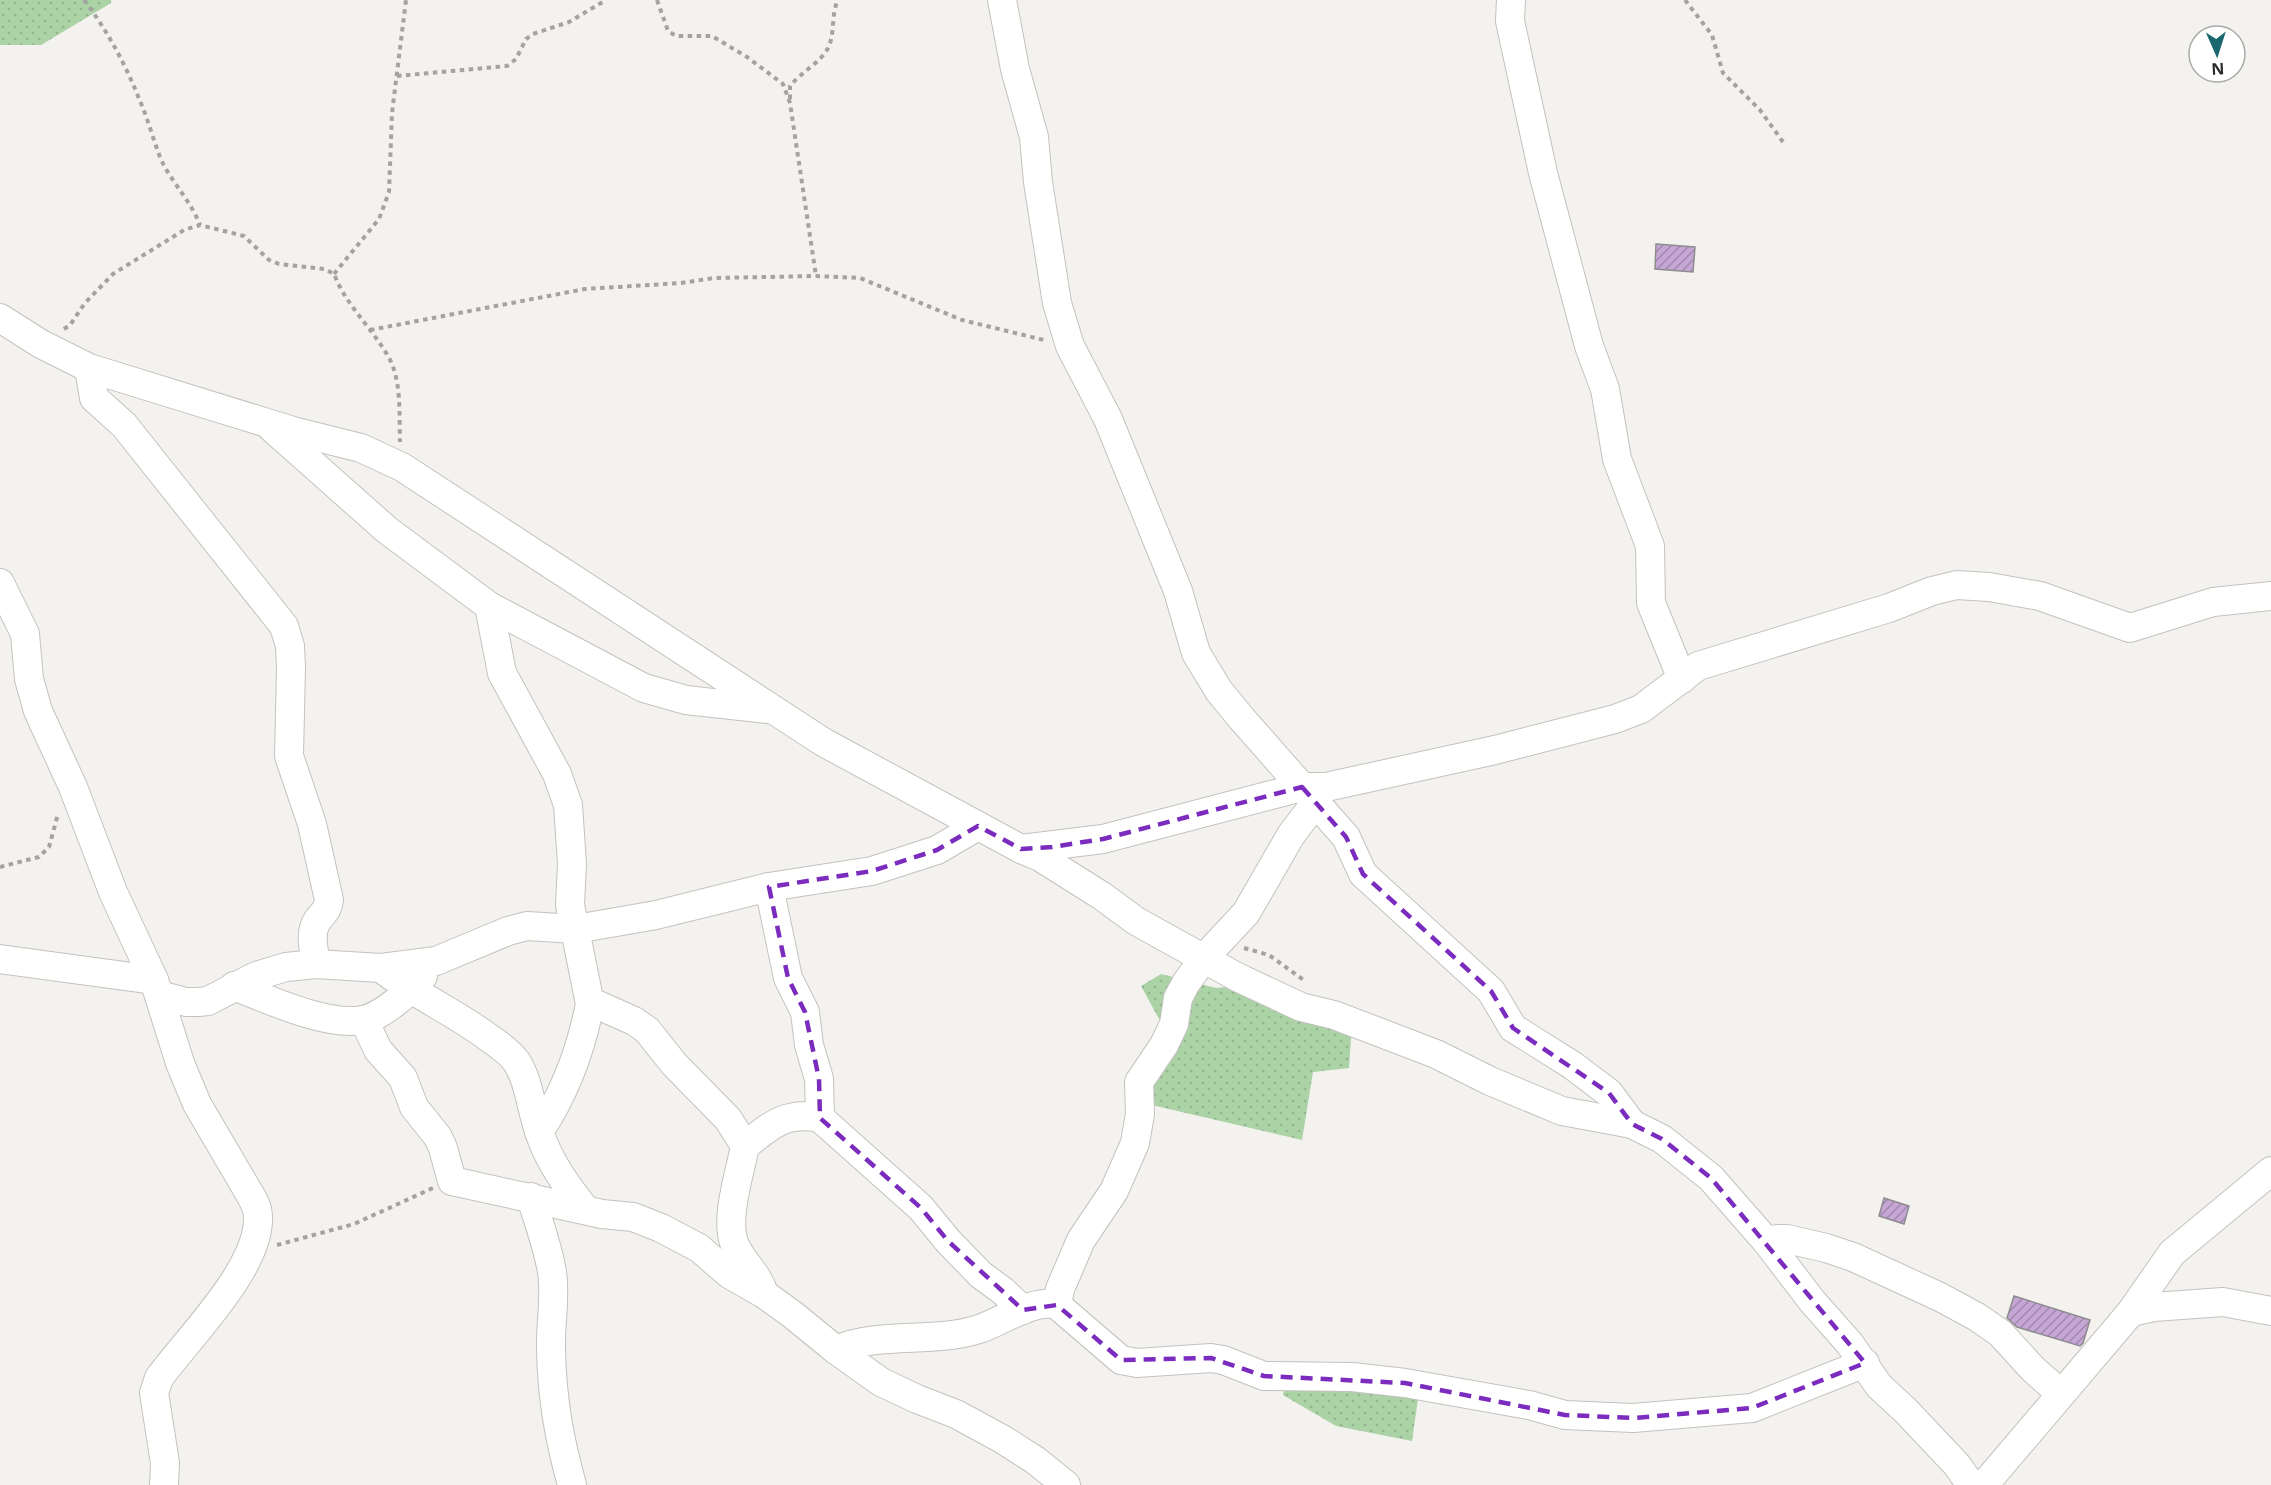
<svg xmlns="http://www.w3.org/2000/svg" width="2271" height="1485" font-family="'Open Sans',sans-serif">
<style>
.grass{fill:url(#grass-dots)}
.building{fill:url(#building-hatch);stroke:#8d8c8e;stroke-width:1.5}
.lines{fill:none;stroke-linecap:round;stroke-linejoin:round}
.minor-casing{stroke:#c4c2bf;stroke-width:30}
.path{stroke:#a4a3a1;stroke-width:4;stroke-dasharray:4.5 4.5;stroke-linecap:butt}
.minor{stroke:#fff;stroke-width:28}
.marked{fill:none;stroke:#7b2cbf;stroke-width:4.5;stroke-dasharray:12 8;stroke-linejoin:round}
</style>
<defs>
<pattern id="grass-dots" width="8" height="8" patternUnits="userSpaceOnUse" patternTransform="scale(1.5)"><rect width="8" height="8" fill="#abd3a6"/><path d="M2 2h.1M6 6h.1" fill="none" stroke="#93b58f" stroke-width="1.8" stroke-linecap="round"/></pattern>
<pattern id="building-hatch" width="6" height="6" patternUnits="userSpaceOnUse" patternTransform="scale(1.5)"><rect width="6" height="6" fill="#c6a6d5"/><path d="M-1 1l2-2M0 6l6-6M5 7l2-2" fill="none" stroke="#a187ad"/></pattern>
</defs>
<rect width="100%" height="100%" fill="#f4f2ef"/>
<g class="grass">
<path d="M0,0h111v3l-70,42h-41z"/>
<path d="M1161,974l55,14 23,-2 113,37 -3,45 -36,4 -11,68 -159,-37 36,-83 -20,-1 -18,-33z"/>
<path d="M1286,1376l134,9 -8,56 -76,-15 -53,-31z"/>
</g>
<g class="building">
<path d="M1656,244l39,3 -2,25 -38,-3z"/>
<path d="M1884,1198l25,8 -5,18 -25,-8z"/>
<path d="M2014,1296l76,24 -7,23 -3,3 -63,-19 -10,-9z"/>
</g>
<g class="lines">
<g class="minor-casing">
<g id="minor">
<path d="M1002,0l13,69 19,68 4,45 19,121 13,43 38,73 70,172 18,62 23,38 23,28 104,118 17,37 128,117 22,37 59,37 37,28 23,31"/>
<path d="M1511,0l-1,21 33,152 46,173 16,43 12,70 33,87 1,57 31,76"/>
<path d="M0,318l41,26 48,24 204,63 68,17 41,19 421,275 198,107 19,8 62,39 34,25 101,56 64,30 33,8 102,39 54,27 72,30 70,13 30,15 49,39 56,64 45,59 38,43 29,42 27,25 51,54 14,20"/>
<path d="M89,368l5,30 30,27 160,201 6,20 1,22 -2,88 23,68 17,76c-1,10 -6,13 -12,21 -8,13 -3,29 -1,43"/>
<path d="M272,428l115,102 102,76 155,82 42,12 80,9"/>
<path d="M0,583l25,51 4,45 9,32 35,76 40,105 41,88 26,83 17,41 51,87c5,8 10,16 10,26 2,51 -70,121 -99,161l-5,15 11,70 -1,22"/>
<path d="M489,606l13,67 55,101 11,31 4,59 -2,41 20,99 8,1 36,16 13,9 27,34 54,55 17,27"/>
<path d="M1021,849l82,-10 199,-52h24l169,-37 120,-31 26,-10 57,-43 191,-58 43,-17 25,-6 32,2 51,9 90,32 83,-26 58,-6"/>
<path d="M0,959l154,21"/>
<path d="M381,968c32,26 70,42 104,67 11,8 23,15 31,26 13,19 15,48 23,70 9,29 27,54 46,78"/>
<path d="M234,986c33,13 94,41 129,34 20,-4 47,-29 60,-44"/>
<path d="M159,995l27,7h12l10,-1 48,-25 30,-9 30,-3 65,4 55,-7 72,-30 19,-5 49,3 80,-14 113,-28 103,-16 65,-21 41,-24"/>
<path d="M364,1020l14,30 25,28 11,29 24,30 5,11 9,33 150,33 31,3 28,11 38,20 30,26 35,20 29,21 43,35 45,32 36,17 39,15 46,25 33,21 31,25"/>
<path d="M820,1118l101,90 27,33 33,34 22,16 20,19"/>
<path d="M539,1132c26,-39 42,-82 51,-128"/>
<path d="M531,1197c7,24 17,50 21,75 4,26 -2,52 -1,78 1,48 8,88 21,135"/>
<path d="M1767,1242l10,-3h10l39,9 27,9 87,40 37,20 23,16 33,36 28,25"/>
<path d="M764,1294c-5,-19 -22,-32 -29,-49 -11,-25 5,-72 10,-99 25,-20 40,-35 75,-28l-1,-39 -10,-34 -4,-33 -17,-34 -19,-91"/>
<path d="M1057,1305l3,-16 21,-49 33,-49 21,-48 5,-29 -1,-32 25,-37 10,-21 4,-26 8,-15 18,-25 42,-45 45,-78 25,-33"/>
<path d="M2131,1312l23,-5 69,-5 48,9"/>
<path d="M836,1350c45,-19 97,-6 143,-21 22,-7 55,-31 78,-24l64,55 16,3 74,-5 12,2 41,16 88,1 53,6 124,22 36,10 68,3 119,-10 113,-45"/>
<path d="M1984,1485l147,-173 41,-59 99,-82"/>
</g>
</g>
<g class="path">
<path d="M84,0c23,30 42,65 56,101 8,18 13,38 20,56 10,24 30,42 40,68"/>
<path d="M657,0l11,31 8,5h36l35,21 36,27 7,19 26,173"/>
<path d="M1685,0l27,35 11,38 37,37 23,32"/>
<path d="M397,76l110,-10 9,-7 10,-20 7,-5 36,-12 37,-22"/>
<path d="M790,99v-13c11,-14 32,-24 39,-40 6,-15 2,-32 9,-46"/>
<path d="M334,274l45,-55 10,-27 3,-79 14,-113"/>
<path d="M64,329l6,-4 15,-22 28,-29 71,-44 16,-5 44,11 25,24 10,4 46,5 9,5c12,31 37,53 54,82 14,24 11,59 12,86"/>
<path d="M370,330l215,-41 96,-6 33,-5 102,-2 44,2 102,42 82,20"/>
<path d="M0,867l39,-10 10,-10 9,-33"/>
<path d="M1244,948l25,7 36,26"/>
<path d="M277,1245l77,-21 79,-36"/>
</g>
<use href="#minor" class="minor"/>
</g>
<path class="marked" d="M1302,787l44,50 17,37 128,117 22,37 96,65 23,31 30,15 49,39 154,185 -113,45 -119,10 -68,-3 -160,-32 -141,-7 -53,-18 -90,2 -64,-55 -34,5 -75,-69 -27,-33 -101,-90 -1,-39 -14,-67 -17,-34 -19,-91 103,-16 65,-21 41,-24 43,23 31,-2 51,-8z"/>
<g transform="translate(2217 54) rotate(177)"><circle r="28" fill="#ffffff" stroke="#aaaaa9" stroke-width="1.5"/>
<path d="M0-4.5L10 22L0 15L-10 22Z" fill="#1a676e"/>
<text y="-9" font-size="16" font-weight="bold" text-anchor="middle" fill="#2a2a29">N</text>
</g>
</svg>
